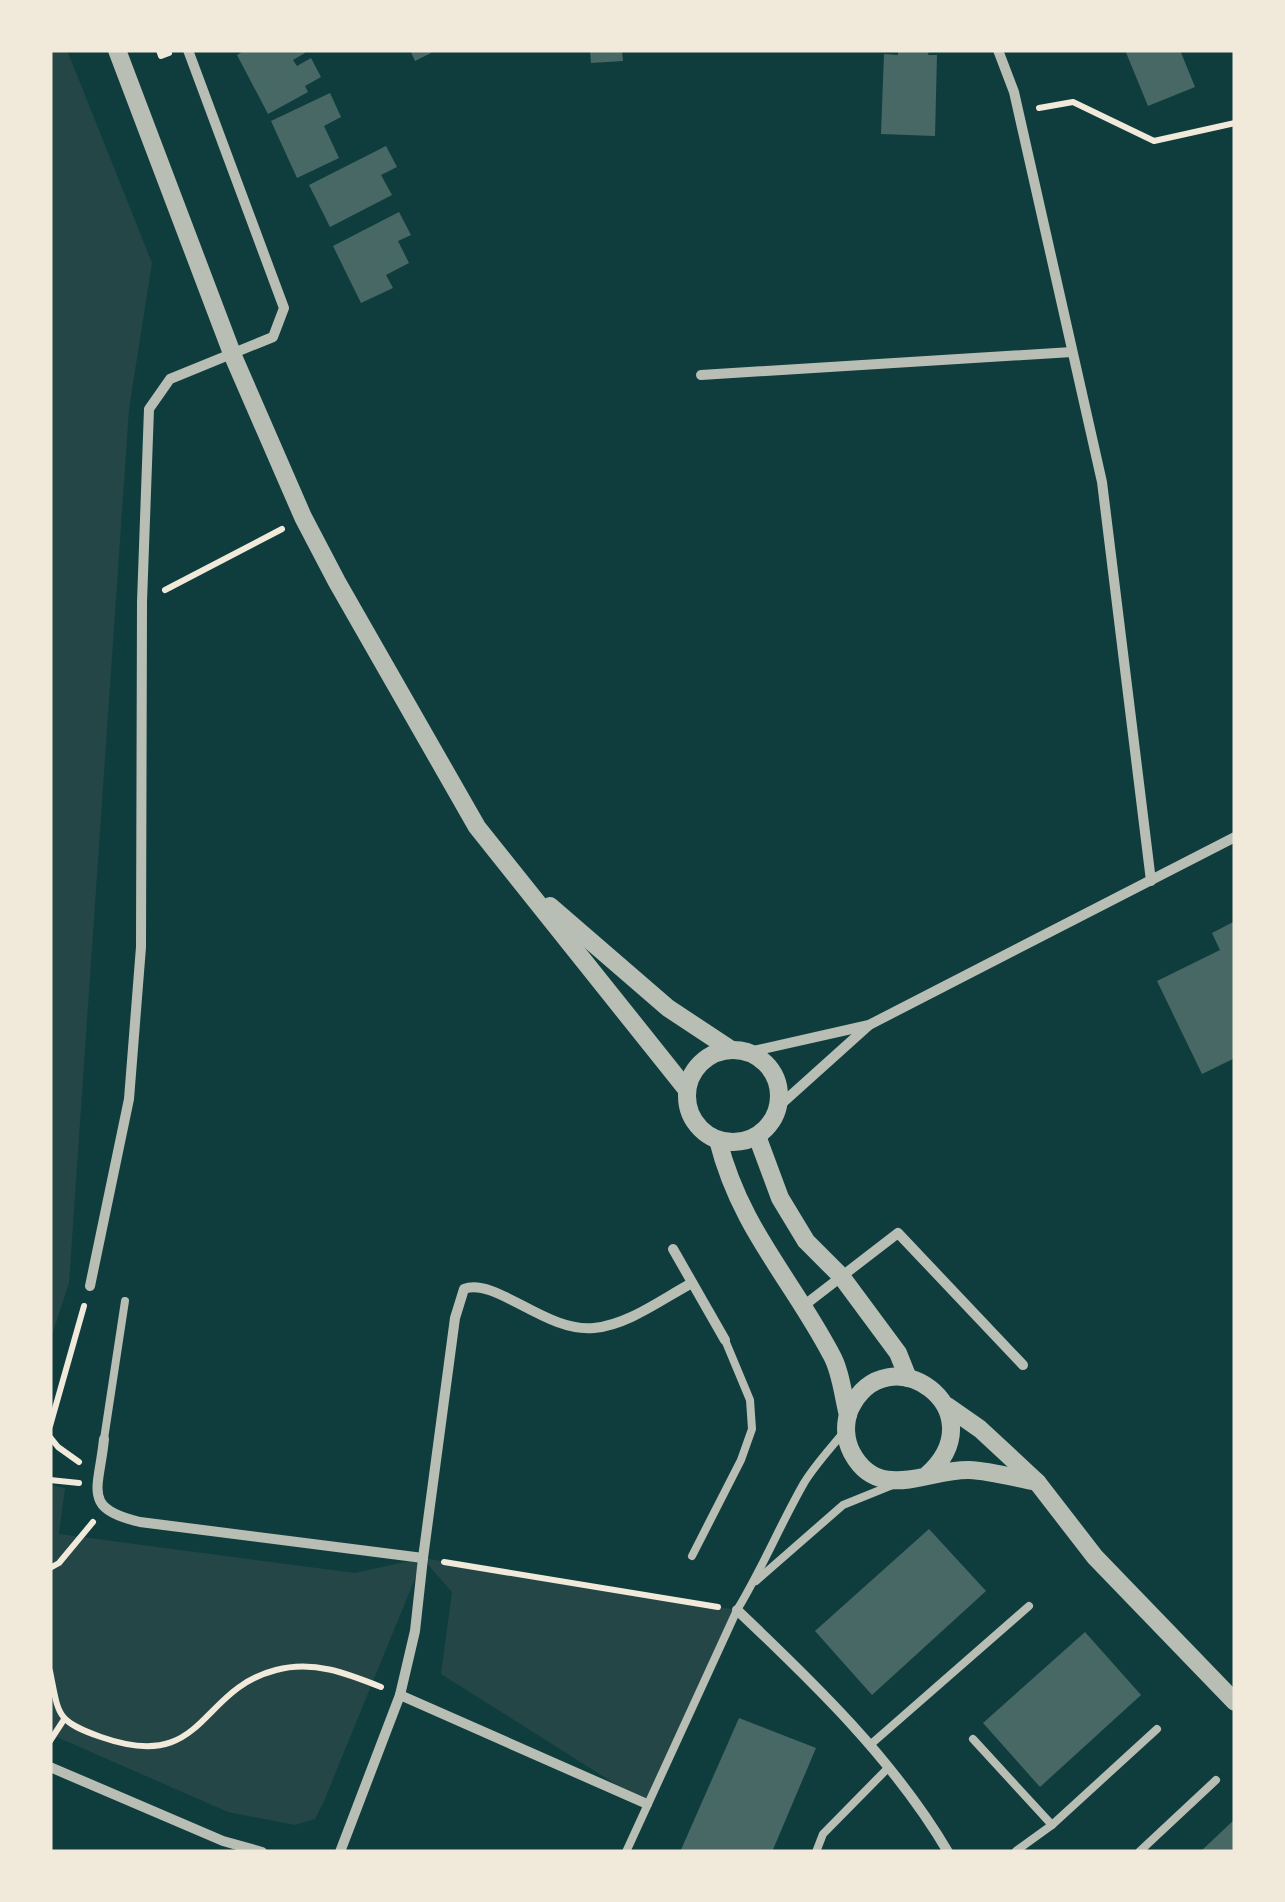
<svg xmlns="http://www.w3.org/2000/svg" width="1285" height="1902" font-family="'Alegreya Sans',sans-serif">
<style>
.green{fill:#244646}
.building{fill:#486865}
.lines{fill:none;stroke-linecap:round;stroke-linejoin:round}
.path{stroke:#f1e9da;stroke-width:6}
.service{stroke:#b8beb3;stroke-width:8}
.minor{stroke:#b8beb3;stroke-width:10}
.tertiary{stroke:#b8beb3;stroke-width:18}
</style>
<rect width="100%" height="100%" fill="#0f3d3e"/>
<g class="green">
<path d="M50,50h17l85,213 -23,146 -60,874 -19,58z"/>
<path d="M50,1485l15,3 -6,46 296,39 68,-15 314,52 -90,194 -206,-130 11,-82 -29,-33 -99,242 -9,18 -20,6 -67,-13 -178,-78z"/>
</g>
<g class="building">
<path d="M245,50h58l2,3 -12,7 4,6 14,-8 10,19 -16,9 3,6 -40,22 -31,-59z"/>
<path d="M410,50h20l1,3 -16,8z"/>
<path d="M590,50h32l1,11 -32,2z"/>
<path d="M898,50h31l-1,5h9l-2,81 -54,-2 3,-80 14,1z"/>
<path d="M1125,50h55l15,37 -47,19z"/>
<path d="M330,93l11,24 -17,9 15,32 -42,20 -26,-57z"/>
<path d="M386,146l11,21 -16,8 11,20 -62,32 -21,-42z"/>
<path d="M399,212l12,23 -13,6 11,22 -23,12 7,13 -32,15 -28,-57z"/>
<path d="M1235,921v137l-33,16 -45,-93 63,-31 -8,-17z"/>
<path d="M929,1529l57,62 -114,104 -57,-64z"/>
<path d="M1085,1632l56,63 -101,92 -57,-64z"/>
<path d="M739,1718l77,30 -44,104h-92z"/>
<path d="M1235,1819v33h-35z"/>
</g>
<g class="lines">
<g class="path">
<path d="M159,50l2,6 8,-3"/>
<path d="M1039,108l34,-6 81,39 81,-18"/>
<path d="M165,590l117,-61"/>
<path d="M50,1426l34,-120"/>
<path d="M50,1437l8,10 21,15"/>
<path d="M50,1480l29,3"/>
<path d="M444,1562l274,45"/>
<path d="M50,1568l9,-5 34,-41"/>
<path d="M50,1671c9,44 5,50 51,66 105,37 96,-47 175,-67 37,-10 70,3 105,17"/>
<path d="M50,1741l13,-20"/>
</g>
<g class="service">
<path d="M104,1439l21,-138"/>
<path d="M692,1556l49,-96 11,-31 -2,-29 -25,-60"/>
<path d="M756,1581l87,-76 52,-21"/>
<path d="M973,1739l79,86"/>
<path d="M870,1745l159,-139"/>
<path d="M1016,1851l36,-26 105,-96"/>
<path d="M626,1852l111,-242c25,-41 43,-85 67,-127 11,-18 26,-34 39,-50"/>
<path d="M816,1852l7,-18 65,-66"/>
<path d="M1139,1852l77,-72"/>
</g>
<g class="minor">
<path d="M998,50l16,42 88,390 49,399"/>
<path d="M701,375l371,-23"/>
<path d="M749,1052l120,-27 366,-188"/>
<path d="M779,1106l89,-80"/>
<path d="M673,1249l52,91"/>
<path d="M90,1286l39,-187 12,-152 1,-345 7,-193 21,-30 103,-42 11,-29 -96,-258"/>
<path d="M802,1307l96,-74 125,132"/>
<path d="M104,1439c-5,51 -23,69 36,83l283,36 -8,73 -15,64"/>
<path d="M423,1558l32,-240 9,-29c32,-12 82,44 130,39 34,-3 68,-29 98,-45"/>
<path d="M737,1610c77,73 157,150 211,242"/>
<path d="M50,1767l173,74 39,11"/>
<path d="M340,1852l60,-157 247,109"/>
</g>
<g class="tertiary">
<path d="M117,50l116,306 70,161 34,65 140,245 210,263"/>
<path d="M550,906l118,102 62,41"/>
<circle cx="733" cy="1096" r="46"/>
<path d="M757,1136l23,62 26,43 35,35 57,77 10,25"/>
<path d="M718,1140c22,88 73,138 113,214 10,17 12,42 17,61"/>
<path d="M947,1406l33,23 57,53 58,75 140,145"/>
<path d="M927,1475c73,-65 -40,-144 -77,-66 -6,14 -5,31 2,44 27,50 76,16 117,17 23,1 46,8 68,12"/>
</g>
</g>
<rect width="1285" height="1902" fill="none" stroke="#f1e9da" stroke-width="105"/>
</svg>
